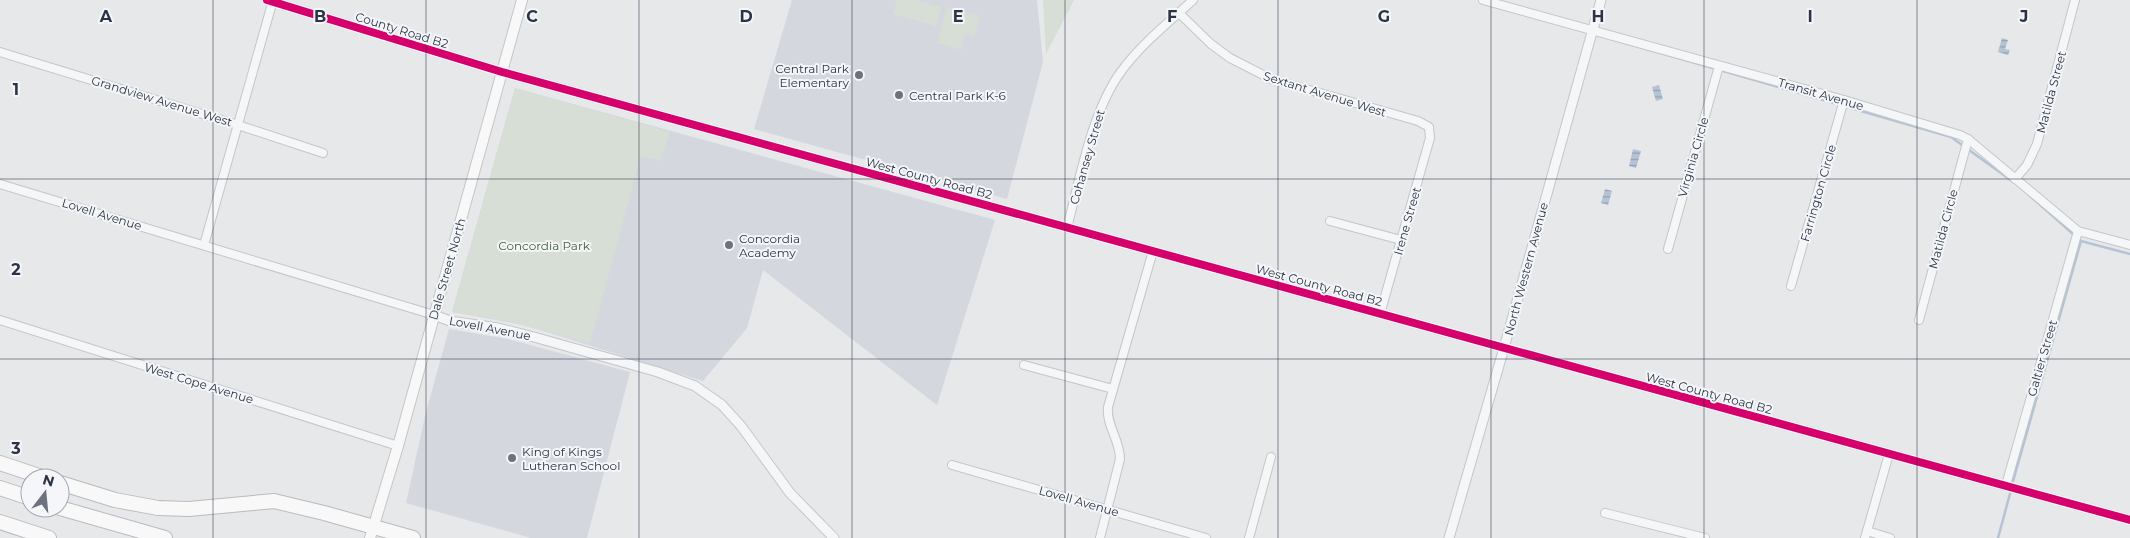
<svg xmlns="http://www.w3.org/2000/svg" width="2130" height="538" font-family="Montserrat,sans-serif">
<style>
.built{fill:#d4d7dd}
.park{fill:#d6ded6}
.water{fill:url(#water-rules)}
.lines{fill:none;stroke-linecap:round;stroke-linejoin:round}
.stream{stroke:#b4c4d5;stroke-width:2.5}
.minor-casing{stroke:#c4c6c8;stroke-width:10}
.tertiary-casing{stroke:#c4c6c8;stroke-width:11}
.secondary-casing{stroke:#c4c6c8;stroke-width:12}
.motorway-casing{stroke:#b8bbbf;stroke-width:16}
.minor{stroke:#f5f6f7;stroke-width:8}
.tertiary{stroke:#f5f6f7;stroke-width:9}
.secondary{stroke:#f8f8f8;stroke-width:10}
.motorway{stroke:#f8f8f8;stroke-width:14}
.cycleway-casing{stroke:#f4f6f9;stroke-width:11}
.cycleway{stroke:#d6006c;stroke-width:8}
.grid{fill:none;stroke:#2b3445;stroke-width:1;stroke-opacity:0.55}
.poi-dot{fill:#6c737f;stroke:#f4f6f9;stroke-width:2}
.labels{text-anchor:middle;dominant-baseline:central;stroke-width:4;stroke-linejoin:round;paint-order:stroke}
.street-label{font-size:12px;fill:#2b3445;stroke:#f4f6f9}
.poi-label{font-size:12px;fill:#2b3445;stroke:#f4f6f9;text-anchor:start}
.park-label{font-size:12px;fill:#3f6138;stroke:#f4f6f9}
.grid-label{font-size:16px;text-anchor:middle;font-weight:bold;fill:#2b3445;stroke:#f4f6f9;stroke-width:4;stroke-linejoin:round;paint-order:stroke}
</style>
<defs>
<pattern id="water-rules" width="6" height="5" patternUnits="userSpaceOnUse" patternTransform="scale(1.25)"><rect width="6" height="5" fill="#b4c4d5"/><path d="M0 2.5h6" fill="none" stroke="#93a0af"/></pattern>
</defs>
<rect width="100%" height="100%" fill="#e6e8ea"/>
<g class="built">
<path d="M792,0h245l6,62 -36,137 -253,-70z"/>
<path d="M515,88l480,132 -58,185 -174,-135 -16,58 -44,53 -179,-56 -72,-13z"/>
<path d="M449,329l59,10 122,33 -43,166h-56l-125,-35 20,-91z"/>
</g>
<g class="park">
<path d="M897,0h18l26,7 -5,19 -43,-12z"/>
<path d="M1043,0h31l-28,54z"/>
<path d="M947,7l33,9 -6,21 -9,-3 -4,16 -24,-7z"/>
<path d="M515,88l155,44 -9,29 -20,-5 -51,188 -83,-23 -55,-9z"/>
</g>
<g class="water">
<path d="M2002,38l6,2 -3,9 5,1 -2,5 -10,-3z"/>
<path d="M1659,85l4,14 -7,2 -4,-14z"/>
<path d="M1633,149l8,2 -5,17 -7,-2z"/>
<path d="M1605,189l7,2 -4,14 -7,-2z"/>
</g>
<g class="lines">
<g class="stream">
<path d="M1602,36l349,101 61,44"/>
<path d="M2028,194l53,47 49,13"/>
<path d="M2012,485l69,-244"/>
<path d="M1998,538l13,-48"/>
</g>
<g class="minor-casing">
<g id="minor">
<path d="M1483,0l361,100 116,35 8,4 110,92 52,14"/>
<path d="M1179,13l32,31 19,14 41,21 147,42 11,6 1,11 -50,176"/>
<path d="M0,52l238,73 85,28"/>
<path d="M2015,179l12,-14 10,-21 38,-144"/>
<path d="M0,184l434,131"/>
<path d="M1330,221l71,19"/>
<path d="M1067,228c13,-49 24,-114 53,-155 20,-28 48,-50 73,-73"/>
<path d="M204,245l69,-245"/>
<path d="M1668,249l51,-183"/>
<path d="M1791,286l53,-186"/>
<path d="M0,320l398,126"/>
<path d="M1919,320l49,-181"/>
<path d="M1024,365l89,24"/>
<path d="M952,465l254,73"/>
<path d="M2006,485l72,-254"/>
<path d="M1605,513l100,25"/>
<path d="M1867,531l23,7"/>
<path d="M1100,538l20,-79c0,-19 -14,-34 -12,-52l45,-156"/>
<path d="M1249,538l22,-81"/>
<path d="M1865,538l24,-84"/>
</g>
</g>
<g class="tertiary-casing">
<g id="tertiary">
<path d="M267,0l235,72 1628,448"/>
<path d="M434,315l16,6 48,7 36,9 124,35 37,14 27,19 19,21 49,67 44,45"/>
<path d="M1449,538l55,-190 97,-348"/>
</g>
</g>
<g class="secondary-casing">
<path id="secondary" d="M370,538l28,-92 124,-446"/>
</g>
<g class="motorway-casing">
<g id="motorway">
<path d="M0,463l45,15"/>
<path d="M60,483l55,17 43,8 31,1 85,-8 50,12 89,25"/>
<path d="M0,488l30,10"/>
<path d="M60,508l105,30"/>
<path d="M0,522l49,16"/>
</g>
</g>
<use href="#minor" class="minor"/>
<use href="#tertiary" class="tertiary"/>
<use href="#secondary" class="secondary"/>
<use href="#motorway" class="motorway"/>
<g class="cycleway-casing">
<path id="cycleway" d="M267,0l235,72 1628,448"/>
</g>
<use href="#cycleway" class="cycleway"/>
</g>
<path class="grid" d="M213,0v538M426,0v538M639,0v538M852,0v538M1065,0v538M1278,0v538M1491,0v538M1704,0v538M1917,0v538M0,179h2130M0,359h2130"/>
<g class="poi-dot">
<circle cx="859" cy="75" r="5"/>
<circle cx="899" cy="95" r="5"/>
<circle cx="729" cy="245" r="5"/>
<circle cx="512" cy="458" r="5"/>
</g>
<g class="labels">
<g class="street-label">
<text transform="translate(402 30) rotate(17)">County Road B2</text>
<text transform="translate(2051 92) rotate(-75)">Matilda Street</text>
<text transform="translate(1325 94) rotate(17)">Sextant Avenue West</text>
<text transform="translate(1821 94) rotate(16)">Transit Avenue</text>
<text transform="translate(162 101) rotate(17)">Grandview Avenue West</text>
<text transform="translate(1087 157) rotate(-74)">Cohansey Street</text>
<text transform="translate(1693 157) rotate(-74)">Virginia Circle</text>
<text transform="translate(929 178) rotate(15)">West County Road B2</text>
<text transform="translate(1818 193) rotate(-74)">Farrington Circle</text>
<text transform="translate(102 214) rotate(17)">Lovell Avenue</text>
<text transform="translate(1407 221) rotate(-74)">Irene Street</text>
<text transform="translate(1943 229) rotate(-75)">Matilda Circle</text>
<text transform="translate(447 269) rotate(-74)">Dale Street North</text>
<text transform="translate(1526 269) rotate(-75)">North Western Avenue</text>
<text transform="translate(1319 285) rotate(15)">West County Road B2</text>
<text transform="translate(490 328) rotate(11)">Lovell Avenue</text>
<text transform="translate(2042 358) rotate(-74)">Galtier Street</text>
<text transform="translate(199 383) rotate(17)">West Cope Avenue</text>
<text transform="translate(1709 393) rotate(15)">West County Road B2</text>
<text transform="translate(1079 501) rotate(16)">Lovell Avenue</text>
</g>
<g class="poi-label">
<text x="849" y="68" text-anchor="end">Central Park<tspan x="849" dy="14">Elementary</tspan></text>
<text x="909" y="95">Central Park K-6</text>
<text x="739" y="238">Concordia<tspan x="739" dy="14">Academy</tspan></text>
<text x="522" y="451">King of Kings<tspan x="522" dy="14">Lutheran School</tspan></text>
</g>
<g class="park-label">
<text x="544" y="245">Concordia Park</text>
</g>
</g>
<g class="grid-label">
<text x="106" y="22">A</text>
<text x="320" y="22">B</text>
<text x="532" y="22">C</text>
<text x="746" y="22">D</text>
<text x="958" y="22">E</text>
<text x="1172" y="22">F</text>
<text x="1384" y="22">G</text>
<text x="1598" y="22">H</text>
<text x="1810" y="22">I</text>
<text x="2024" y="22">J</text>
<text x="16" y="95">1</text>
<text x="16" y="275">2</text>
<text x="16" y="454">3</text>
</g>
<g transform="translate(45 493) rotate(16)"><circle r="24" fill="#f4f6f9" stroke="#a4a8b1"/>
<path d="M0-4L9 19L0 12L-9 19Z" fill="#6c737f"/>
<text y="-8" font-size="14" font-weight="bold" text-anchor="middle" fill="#2b3445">N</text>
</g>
</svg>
